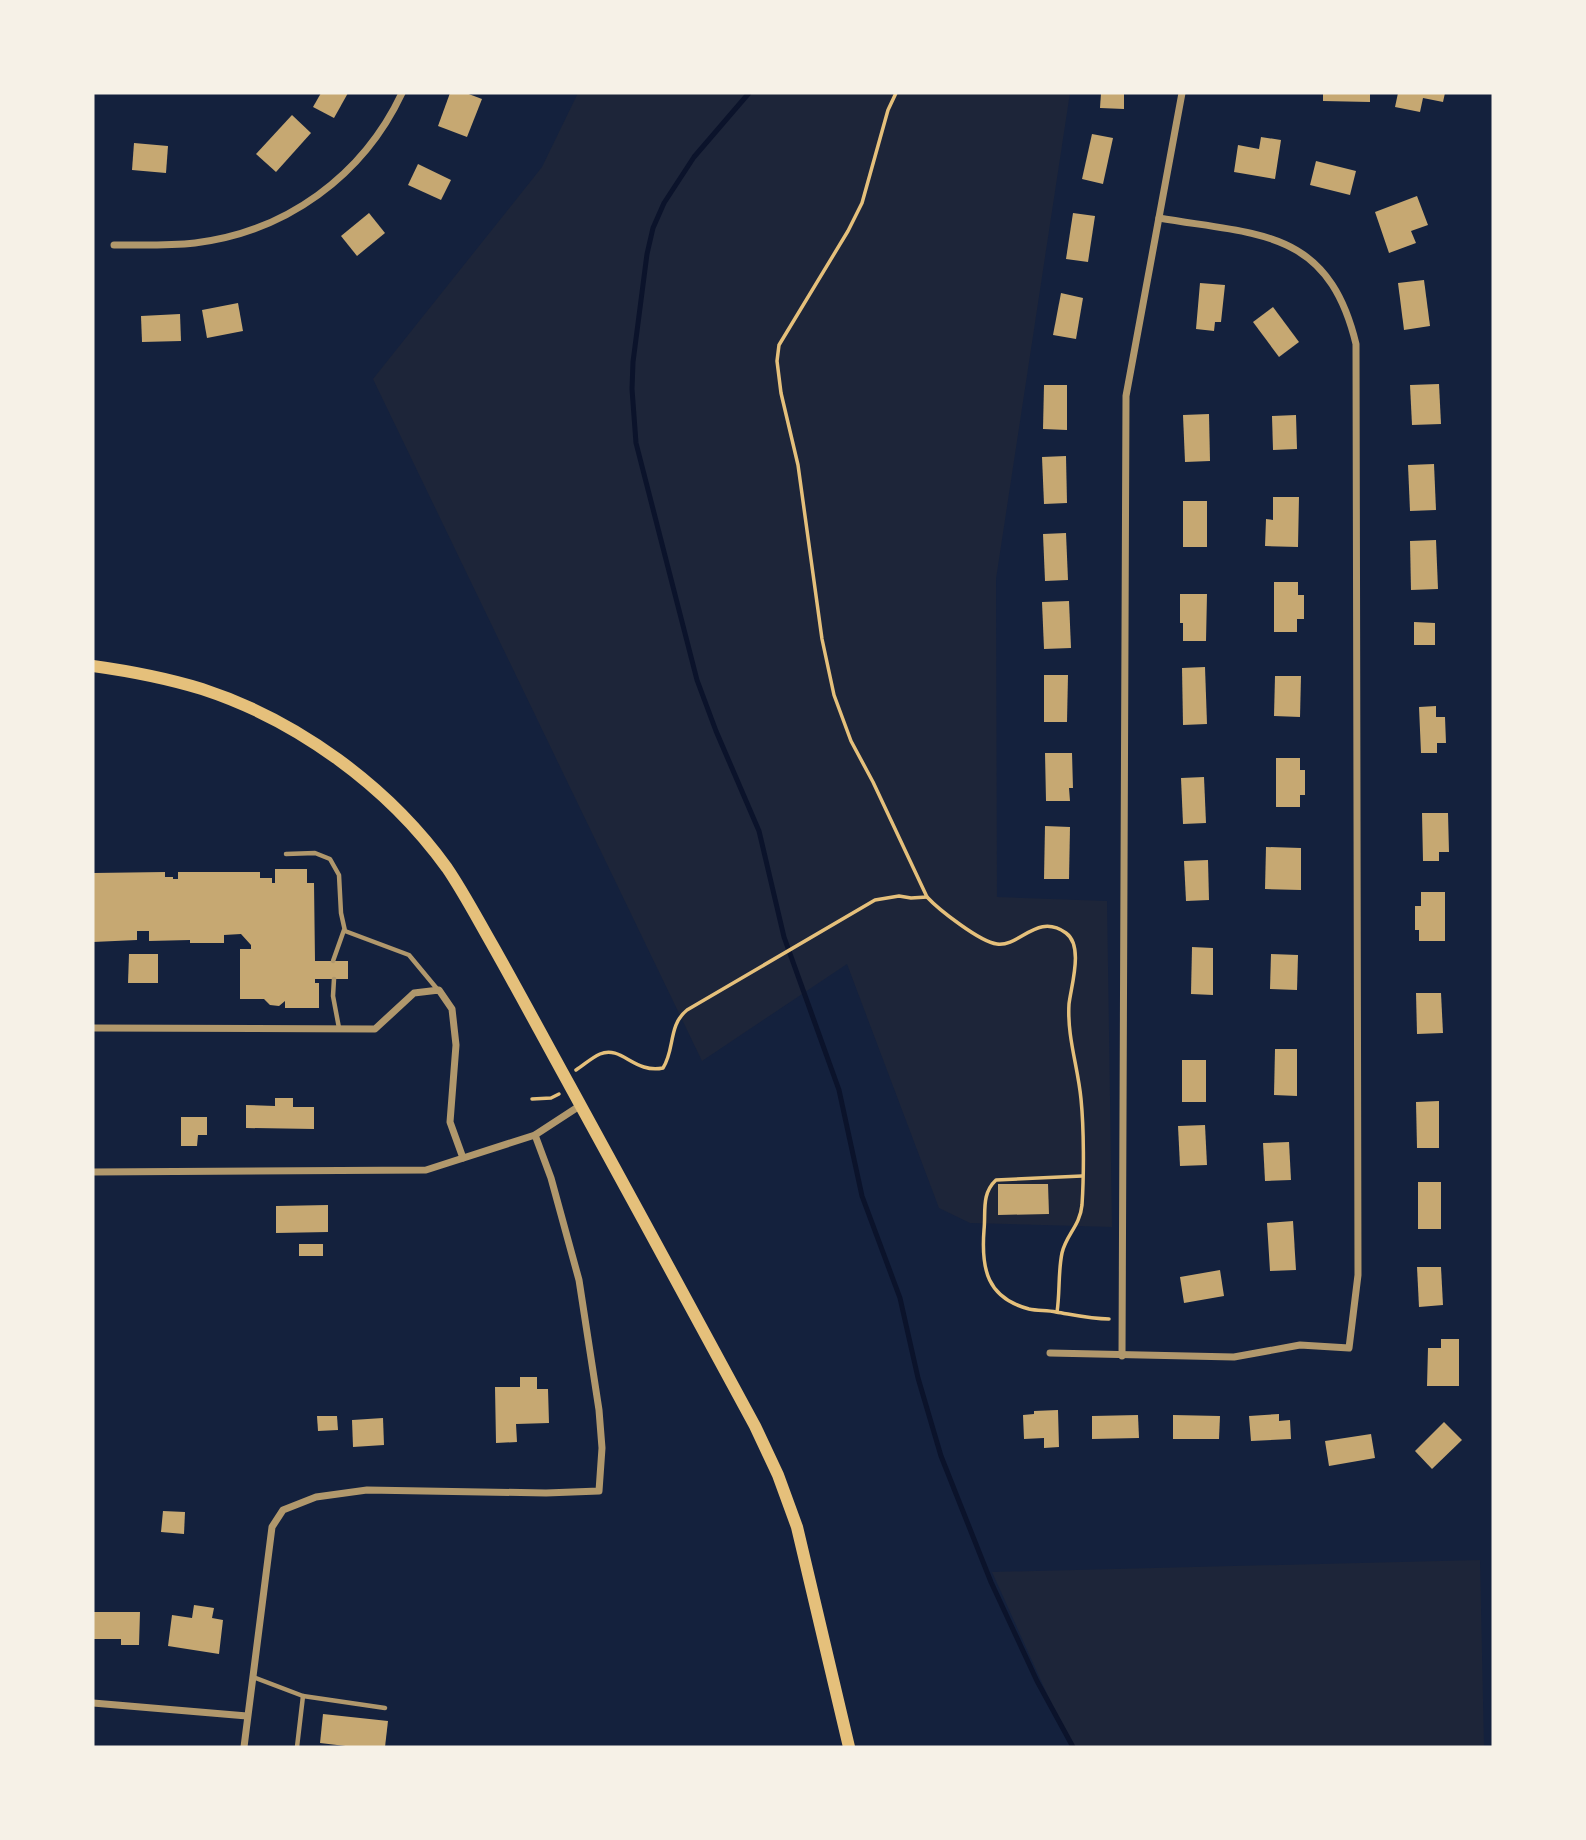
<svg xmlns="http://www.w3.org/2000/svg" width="1586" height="1840" font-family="'Work Sans',sans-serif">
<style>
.green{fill:#1d2539}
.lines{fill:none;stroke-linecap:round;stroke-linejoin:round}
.stream{stroke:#0b132b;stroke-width:5}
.building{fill:#c6a872}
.path{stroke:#e5c07b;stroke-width:3.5}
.service{stroke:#b1986c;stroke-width:4.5}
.minor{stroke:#b1986c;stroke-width:7}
.secondary{stroke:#e5c07b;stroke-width:12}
</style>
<rect width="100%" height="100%" fill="#14213d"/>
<g class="green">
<path d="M578,93h492l-74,486 1,318 110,4 5,326 -142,-4 -31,-15 -92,-244 -145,97 -329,-682 169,-212z"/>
<path d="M1480,1560l4,187h-413l-79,-175z"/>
</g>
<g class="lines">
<path class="stream" d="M749,93l-55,64 -30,46 -11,25 -6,26 -14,108 -1,27 4,54 61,237 19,51 43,100 25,106 55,153 23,106 38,102 18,80 23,78 50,126 46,99 36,66"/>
</g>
<g class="building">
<path d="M321,93h27l-14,25 -21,-11z"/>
<path d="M450,93h16l16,6 -15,38 -29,-11z"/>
<path d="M1101,93h23v16l-24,-1z"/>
<path d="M1323,93h47v9l-47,-1z"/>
<path d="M1398,93h47l-2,9 -20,-4 -3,14 -25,-5z"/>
<path d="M292,115l19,18 -35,39 -20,-18z"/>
<path d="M1092,134l21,4 -10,46 -21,-5z"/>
<path d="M1261,137l20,3 -6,39 -41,-7 4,-27 21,4z"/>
<path d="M134,143l34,3 -2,27 -34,-3z"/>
<path d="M1316,161l40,10 -6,24 -40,-10z"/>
<path d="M418,164l33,16 -10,20 -33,-15z"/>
<path d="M1417,196l11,29 -17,6 5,12 -27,10 -14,-41z"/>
<path d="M369,213l16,20 -28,23 -16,-20z"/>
<path d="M1073,213l22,3 -7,46 -22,-3z"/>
<path d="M1424,280l6,46 -26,4 -6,-47z"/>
<path d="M1200,283l25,2 -4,37h-6l-1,9 -18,-2z"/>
<path d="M1061,293l22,5 -7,41 -23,-4z"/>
<path d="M238,303l5,28 -36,7 -5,-28z"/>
<path d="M1273,307l26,35 -20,15 -26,-35z"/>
<path d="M180,314l1,27 -39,1 -1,-26z"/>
<path d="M1439,384l2,40 -29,1 -2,-40z"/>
<path d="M1044,385h23v45l-24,-1z"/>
<path d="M1209,414l1,47 -25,1 -2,-47z"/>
<path d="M1296,415l1,34 -24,1 -1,-34z"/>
<path d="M1066,456l1,47 -23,1 -2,-47z"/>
<path d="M1434,464l2,46 -26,1 -2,-46z"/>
<path d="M1273,497h26l-1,50 -33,-1 1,-27 7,1z"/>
<rect x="1183" y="501" width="24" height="46"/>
<path d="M1066,533l2,47 -23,1 -2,-47z"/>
<path d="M1436,540l2,49 -27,1 -1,-49z"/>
<path d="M1274,582h24v13h6v24h-7v13h-23z"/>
<path d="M1180,594h27l-1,47h-23v-18h-3z"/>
<path d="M1069,601l2,47 -27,1 -2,-47z"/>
<path d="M1414,622l21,1v22h-21z"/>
<path d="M1205,667l2,57 -24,1 -1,-57z"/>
<path d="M1044,675h24l-1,47h-23z"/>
<path d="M1275,676h26l-1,41 -26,-1z"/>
<path d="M1436,706v11h9l1,26h-9v10h-16l-2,-46z"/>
<path d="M1045,753h27l1,35h-4l1,13h-24z"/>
<path d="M1276,758h24v12h5v25h-5v12h-24z"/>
<path d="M1204,777l2,46 -23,1 -2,-46z"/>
<path d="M1422,813h26l1,39h-10v9h-16z"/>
<path d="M1045,826l25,1 -1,52h-25z"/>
<path d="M1266,847l35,1v42l-36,-1z"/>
<path d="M1208,860l1,40 -23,1 -2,-40z"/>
<path d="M275,869h32v14h7l1,78h33v18h-33v4h4v25h-34v-7l-6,5 -9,-1 -6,-6h-24v-50h11v-4l-10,-11 -17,1v8h-34v-3l-41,1v-10h-12v9l-44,2v-69l72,-1v5h8v2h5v-7h82v6h12v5h3z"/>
<path d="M1421,892h24v49h-26v-11h-4v-24h6z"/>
<path d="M1192,947l21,1v47l-22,-1z"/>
<path d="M129,954h29v29h-30z"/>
<path d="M1271,954l27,1 -1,35 -27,-1z"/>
<path d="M1416,993h25l2,40 -26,1z"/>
<path d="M1275,1049h22v47l-23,-1z"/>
<rect x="1182" y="1060" width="24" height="42"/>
<path d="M275,1098h18v9h21v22l-68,-1v-23l29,1z"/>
<path d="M1439,1101v47h-22l-1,-46z"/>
<path d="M181,1117h26v18h-9l-1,11h-16z"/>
<path d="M1205,1125l2,40 -27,1 -2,-40z"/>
<path d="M1289,1142l2,38 -26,1 -2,-38z"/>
<rect x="1418" y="1182" width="23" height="47"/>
<path d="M998,1184h50l1,30 -51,1z"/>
<path d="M328,1205v27l-52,1v-27z"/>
<path d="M1293,1221l3,49 -26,1 -3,-48z"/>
<rect x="299" y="1244" width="24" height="12"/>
<path d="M1417,1267h24l2,38 -24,2z"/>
<path d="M1220,1270l4,26 -40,7 -4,-26z"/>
<path d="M1441,1339h18v47h-32l1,-38h13z"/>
<path d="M520,1377h17v12h11l1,34 -33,1 1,18 -21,1 -1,-56h25z"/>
<path d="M1058,1410l1,37 -15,1v-10l-20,1 -1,-24 11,-1v-3z"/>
<path d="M1279,1414v7l11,-1 1,19 -40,2 -2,-25z"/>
<path d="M1138,1415l1,23 -47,1v-23z"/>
<path d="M1173,1415l47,1 -1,23h-46z"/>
<path d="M317,1416h20l1,14 -20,1z"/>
<path d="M383,1418l1,27 -31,2 -1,-27z"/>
<path d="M1444,1422l18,18 -30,29 -17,-18z"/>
<path d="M1371,1434l4,24 -46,8 -4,-25z"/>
<path d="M163,1511l22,1 -1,22 -23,-2z"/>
<path d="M194,1605l20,3 -2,10 11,2 -4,34 -51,-8 4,-31 20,3z"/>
<path d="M93,1612h47l-1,33h-18v-6h-28z"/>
<path d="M323,1714l65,7 -3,26h-31l-34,-4z"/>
</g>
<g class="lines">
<g class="path">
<path d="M927,897c11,12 53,45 70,47 23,3 40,-32 69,-11 18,13 5,53 3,71 -2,33 9,63 12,95 3,30 3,76 1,106 -2,21 -16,30 -20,48 -4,19 -2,40 -5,59"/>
<path d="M576,1070c8,-5 15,-12 24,-16 22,-9 34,20 63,14 12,-18 5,-43 24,-58l188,-110 24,-4 12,2 16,-1 -54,-115 -22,-41 -17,-46 -12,-56 -24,-174 -17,-72 -4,-32 2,-16 69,-114 14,-28 26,-93 8,-17"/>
<path d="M532,1099l19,-1 8,-4"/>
<path d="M1082,1176l-86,4c-15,14 -10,32 -12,50 -3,39 3,68 45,79 9,2 18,1 27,3 18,3 35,7 53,7"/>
</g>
<g class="service">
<path d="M286,854l29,-1 15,6 9,16 2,38 4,18 64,24 29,35"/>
<path d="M333,961l11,-31"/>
<path d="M334,979l-1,17 6,32"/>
<path d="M253,1677l50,19 82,12"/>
<path d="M297,1747l6,-51"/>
</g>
<g class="minor">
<path d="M114,245c27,0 54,1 81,-2 91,-11 168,-67 207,-150"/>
<path d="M93,1028l282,1 39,-36 25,-3 13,19 4,36 -6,77 13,36"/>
<path d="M93,1172l333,-2 109,-35 46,-30"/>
<path d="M1050,1353l184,4 66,-12 49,3 9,-73 -2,-931c-28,-116 -98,-109 -197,-126"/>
<path d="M1122,1356l4,-960 56,-303"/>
<path d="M93,1703l154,13"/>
<path d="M244,1747l28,-220 11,-17 33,-13 51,-7 179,3 53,-2 3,-43 -3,-38 -20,-130 -28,-102 -16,-43"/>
</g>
<path class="secondary" d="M93,666c36,5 73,12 109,23 95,31 186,97 245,179 17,25 31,52 46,78 26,46 51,93 77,140 62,113 124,227 185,340l23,49 19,52 52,220"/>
</g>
<rect width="1586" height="1840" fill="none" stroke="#f6f1e7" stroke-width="189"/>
</svg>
